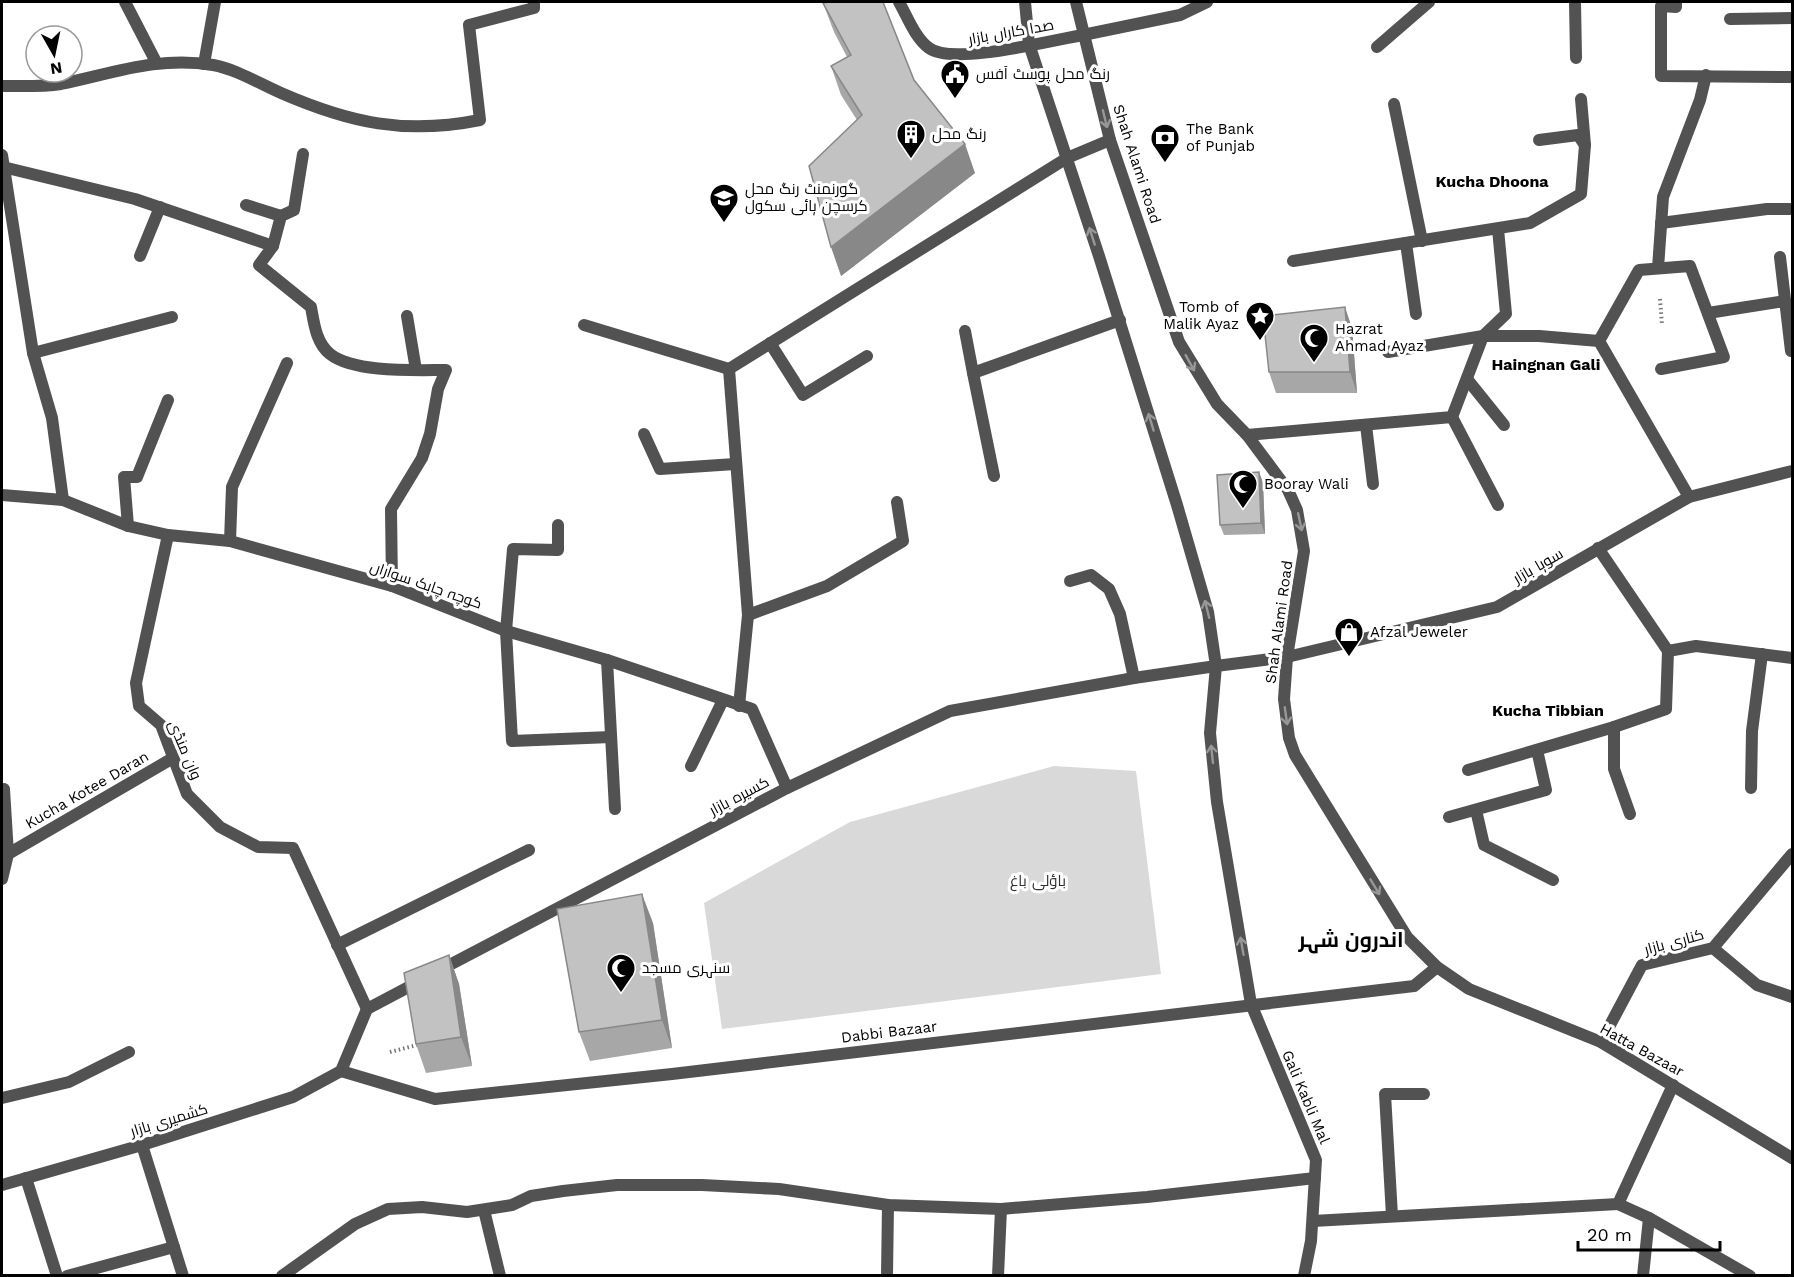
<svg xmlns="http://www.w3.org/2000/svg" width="1794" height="1277" font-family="'Work Sans',Cairo,sans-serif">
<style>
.green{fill:#d9d9d9}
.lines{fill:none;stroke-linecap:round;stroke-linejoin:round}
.path{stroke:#747474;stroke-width:4;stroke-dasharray:1.5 3;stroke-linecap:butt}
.service{stroke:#525252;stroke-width:12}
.pedestrian{stroke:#525252;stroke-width:12}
.minor{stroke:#525252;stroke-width:12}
.tertiary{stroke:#525252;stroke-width:12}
.wall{fill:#a7a7a7}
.shaded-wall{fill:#888}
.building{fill:#c2c2c2;stroke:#888;stroke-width:1.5}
.oneway{stroke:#979797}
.labels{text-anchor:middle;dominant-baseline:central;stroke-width:6;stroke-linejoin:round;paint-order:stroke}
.street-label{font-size:15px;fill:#000;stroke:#fff}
.poi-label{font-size:15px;fill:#000;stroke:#fff;text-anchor:start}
.park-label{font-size:15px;fill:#303030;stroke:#fff}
.neighbourhood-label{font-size:16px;font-weight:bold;fill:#000;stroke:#fff}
.district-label{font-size:21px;font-weight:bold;fill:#000;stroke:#fff}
</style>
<rect width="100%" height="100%" fill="#fff"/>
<path class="green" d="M1054,766l82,5 25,203 -439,55 -18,-126 146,-81z"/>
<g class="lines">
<g class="path">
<path d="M1660,299l2,26"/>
<path d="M390,1052l31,-8"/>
</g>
<g class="service">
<path d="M125,2l31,60"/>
<path d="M1575,2l1,56"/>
<path d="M1676,2v5l-15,-1v70l131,1"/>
<path d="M1730,19l62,-1"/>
<path d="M1377,47l52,-45"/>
<path d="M204,64l11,-62"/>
<path d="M2,86c19,0 40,1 59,-2 53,-11 97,-28 152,-19 23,4 47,19 68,28 69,30 124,42 199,27l-11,-95 65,-17v-6"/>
<path d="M1394,104l28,137"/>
<path d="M1539,140l39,-5 7,10"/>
<path d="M2,155l31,198 19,65 11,82"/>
<path d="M3,167l132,32 138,47 -14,19 52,42c3,16 5,36 19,47 24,19 85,16 116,16l-8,19 -8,45 -8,24 -31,51 1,77"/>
<path d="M246,205l35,11"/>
<path d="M1661,223l106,-14h25"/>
<path d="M1406,243l10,71"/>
<path d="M273,246l8,-30 13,-6 9,-56"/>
<path d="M140,256l20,-49"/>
<path d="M1780,257l11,94"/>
<path d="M1293,261l237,-38 51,-29 4,-49 -4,-46"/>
<path d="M1658,268l5,-71 37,-97 6,-25"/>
<path d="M1708,313l77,-12"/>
<path d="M407,316l9,54"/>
<path d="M584,325l145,44"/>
<path d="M965,331l8,42"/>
<path d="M1599,341l40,-71 51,-4 34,91 -63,12"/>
<path d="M770,343l33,52 64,-39"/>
<path d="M1388,352l95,-16h56l60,5 90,156"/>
<path d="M33,353l139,-36"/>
<path d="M1467,379l37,46"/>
<path d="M1452,417l46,88"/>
<path d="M1366,425l7,59"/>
<path d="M644,434l16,35 75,-5"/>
<path d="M1247,435l205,-18 31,-81 23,-22 -8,-85"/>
<path d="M994,476l-21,-103 147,-53"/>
<path d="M558,525v25l-45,-1 -7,82 6,110 99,-4"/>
<path d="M128,526l-4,-49h13l31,-77"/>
<path d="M230,541l2,-54 55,-124"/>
<path d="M1598,548l70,103 -2,58 -52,18v42l16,45"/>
<path d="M1070,581l21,-6 18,14 11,25 14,64"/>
<path d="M748,615l79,-29 76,-45 -6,-39"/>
<path d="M1668,651l28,-5 96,12"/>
<path d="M607,660l8,149"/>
<path d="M691,766l32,-66"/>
<path d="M1468,770l146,-43"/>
<path d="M1751,788l1,-57 10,-77"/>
<path d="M2,790l2,-1 4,65"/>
<path d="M1476,810l8,35 69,35"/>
<path d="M1449,817l97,-27 -9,-40"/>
<path d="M2,879l6,-25 165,-96"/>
<path d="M1713,948l44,37 35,12"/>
<path d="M1601,1042l41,-77 71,-17 79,-94"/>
<path d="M2,1098l67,-16 60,-30"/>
<path d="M142,1145l41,131"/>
<path d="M26,1178l31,98"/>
<path d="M1618,1204l31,14 101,58"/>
<path d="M484,1210l16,66"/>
<path d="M1392,1216l-7,-122h39"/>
<path d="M1313,1221l305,-17 55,-119"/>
<path d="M67,1276l107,-29"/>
<path d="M887,1276l1,-71"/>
<path d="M998,1276l3,-67"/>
</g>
<g class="pedestrian">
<path d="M168,535l-32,148 3,23 22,19 26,69 33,33 38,20 35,1 74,161"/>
<path d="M337,945l192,-95"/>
</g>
<g class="minor">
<path d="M1083,35l97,-20 27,-13"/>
<path d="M2,495l61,5 65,26 40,9 62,6 162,45 114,45 101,29 145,49 35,79"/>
<path d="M739,706l9,-91 -19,-246 338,-211 43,-18"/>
<path d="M341,1071l94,28 237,-25 742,-88 23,-19"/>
<path d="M282,1276l73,-52 33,-15 34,-2 45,5 45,-7 19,-9 32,-5 54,-6h85l77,4 109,16 113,4 146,-12 168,-19"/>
<path d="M1304,1276l7,-35 5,-81 -65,-156 -34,-202 -7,-69 6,-67 71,-9 210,-50 192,-110 103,-26"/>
<path d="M1643,1276l6,-58"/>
</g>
<g class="tertiary">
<path d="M899,2c8,14 16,36 30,46 23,18 123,-8 154,-13"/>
<path d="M1076,2l34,138 69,202 38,62 30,31 41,55 9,20 7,41 -17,106 -3,42 5,39 6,17 112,182 30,30 32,22 132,53 191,116"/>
<path d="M438,971l349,-183 163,-77 184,-33 82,-12 -8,-54 -31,-107 -78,-249 -70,-212 -4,-42"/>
<path d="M2,1185l140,-40 151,-48 48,-26 26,-62 53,-28"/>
</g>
</g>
<g class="wall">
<path d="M823,3l91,77 61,93 -134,103 16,-156 -16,-25 -10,-29 16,-9 -13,-25z"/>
<path d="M1352,328l5,65h-81l-7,-21z"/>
<path d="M1259,472l4,11 2,51 -41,1 -4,-10z"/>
<path d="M653,923l19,125 -82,13 -11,-29z"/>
<path d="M449,955l10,29 13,82 -46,7 -10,-29z"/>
</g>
<g class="shaded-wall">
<path d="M965,144l10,29 -134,103 -10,-29z"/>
<path d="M1345,307l7,21 5,65 -7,-21z"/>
<path d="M1259,472l4,11 2,51 -4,-11z"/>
<path d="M642,894l11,29 19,125 -10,-28z"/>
<path d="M449,955l10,29 13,82 -11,-29z"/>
</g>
<g class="building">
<path d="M829,2h54l31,78 51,64 -134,103 -22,-81 53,-51 -31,-49 20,-11 -28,-52z"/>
<path d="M1345,307l5,65h-81l-6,-56z"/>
<path d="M1259,472l2,51 -41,2 -3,-50z"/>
<path d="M642,894l20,126 -83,12 -22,-123z"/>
<path d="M449,955l12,82 -45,7 -12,-71z"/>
</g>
<defs><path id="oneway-shaft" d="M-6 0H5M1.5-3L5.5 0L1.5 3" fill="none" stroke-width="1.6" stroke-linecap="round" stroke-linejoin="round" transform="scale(1.5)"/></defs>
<g class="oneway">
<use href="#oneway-shaft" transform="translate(1105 119) rotate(76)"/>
<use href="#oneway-shaft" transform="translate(1092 236) rotate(-108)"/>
<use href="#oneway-shaft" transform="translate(1190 363) rotate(61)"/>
<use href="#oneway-shaft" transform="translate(1151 422) rotate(-107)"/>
<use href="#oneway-shaft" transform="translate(1300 522) rotate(78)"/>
<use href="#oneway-shaft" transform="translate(1207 609) rotate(-104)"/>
<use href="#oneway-shaft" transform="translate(1286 716) rotate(82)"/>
<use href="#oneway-shaft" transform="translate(1212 754) rotate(-96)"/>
<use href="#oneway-shaft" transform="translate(1375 887) rotate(59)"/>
<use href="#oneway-shaft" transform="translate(1242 946) rotate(-100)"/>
</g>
<defs>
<g id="civic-pin" transform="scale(1.5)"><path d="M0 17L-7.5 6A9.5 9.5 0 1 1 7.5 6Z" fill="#000" stroke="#fff"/><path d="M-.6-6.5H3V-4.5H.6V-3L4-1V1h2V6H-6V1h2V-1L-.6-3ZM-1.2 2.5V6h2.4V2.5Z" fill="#fff"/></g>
<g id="building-pin" transform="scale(1.5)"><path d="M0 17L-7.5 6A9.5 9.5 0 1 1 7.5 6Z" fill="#000" stroke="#fff"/><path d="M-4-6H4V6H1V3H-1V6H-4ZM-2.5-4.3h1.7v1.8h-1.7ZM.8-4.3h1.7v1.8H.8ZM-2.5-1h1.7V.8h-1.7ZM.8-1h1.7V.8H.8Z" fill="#fff"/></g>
<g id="bank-pin" transform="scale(1.5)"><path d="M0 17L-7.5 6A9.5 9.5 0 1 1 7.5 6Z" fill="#000" stroke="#fff"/><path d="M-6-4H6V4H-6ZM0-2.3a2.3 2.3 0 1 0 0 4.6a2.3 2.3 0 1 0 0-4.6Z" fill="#fff"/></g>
<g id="school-pin" transform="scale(1.5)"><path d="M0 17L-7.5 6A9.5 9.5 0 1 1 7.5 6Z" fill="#000" stroke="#fff"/><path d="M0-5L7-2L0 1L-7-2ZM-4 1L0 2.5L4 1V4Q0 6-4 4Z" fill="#fff"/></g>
<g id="sight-pin" transform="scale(1.5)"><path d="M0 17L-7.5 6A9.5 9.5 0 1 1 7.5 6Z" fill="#000" stroke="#fff"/><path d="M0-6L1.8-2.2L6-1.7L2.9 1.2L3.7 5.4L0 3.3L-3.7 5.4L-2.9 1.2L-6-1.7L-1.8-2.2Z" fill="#fff"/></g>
<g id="mosque-pin" transform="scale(1.5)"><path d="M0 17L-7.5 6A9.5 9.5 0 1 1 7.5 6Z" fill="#000" stroke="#fff"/><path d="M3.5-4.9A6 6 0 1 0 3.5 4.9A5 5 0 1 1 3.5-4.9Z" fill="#fff"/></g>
<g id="shop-pin" transform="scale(1.5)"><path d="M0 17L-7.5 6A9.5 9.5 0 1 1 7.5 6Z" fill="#000" stroke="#fff"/><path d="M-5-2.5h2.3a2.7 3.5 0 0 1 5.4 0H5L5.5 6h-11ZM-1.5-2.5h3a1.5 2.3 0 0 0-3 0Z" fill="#fff"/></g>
</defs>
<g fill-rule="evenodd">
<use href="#civic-pin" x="955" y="74"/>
<use href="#building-pin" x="911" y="134"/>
<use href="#bank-pin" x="1165" y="138"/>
<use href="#school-pin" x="724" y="198"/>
<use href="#sight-pin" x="1260" y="316"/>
<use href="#mosque-pin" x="1314" y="338"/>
<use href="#mosque-pin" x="1243" y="484"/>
<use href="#shop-pin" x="1349" y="632"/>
<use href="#mosque-pin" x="621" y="968"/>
</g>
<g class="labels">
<g class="street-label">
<text transform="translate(1011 32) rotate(-10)">صدا کاراں بازار</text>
<text transform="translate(1137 164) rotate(72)">Shah Alami Road</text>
<text transform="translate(1538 566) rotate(-30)">سوہا بازار</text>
<text transform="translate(426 585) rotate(19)">کوچہ چابک سواراں</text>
<text transform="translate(1279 622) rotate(-82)">Shah Alami Road</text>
<text transform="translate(185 750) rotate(67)">وان منڈی</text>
<text transform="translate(87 790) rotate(-30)">Kucha Kotee Daran</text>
<text transform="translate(739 796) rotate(-28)">کسیرہ بازار</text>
<text transform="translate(1674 942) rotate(-15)">کناری بازار</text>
<text transform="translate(889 1032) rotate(-7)">Dabbi Bazaar</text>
<text transform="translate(1642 1050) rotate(29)">Hatta Bazaar</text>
<text transform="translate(1306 1097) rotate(67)">Gali Kabli Mal</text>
<text transform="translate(169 1120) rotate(-17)">کشمیری بازار</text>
</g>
<g class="poi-label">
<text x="976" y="74">رنگ محل پوسٹ آفس</text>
<text x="1186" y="129">The Bank<tspan x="1186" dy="17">of Punjab</tspan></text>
<text x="932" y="134">رنگ محل</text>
<text x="745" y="189">گورنمنٹ رنگ محل<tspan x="745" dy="17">کرسچن ہائی سکول</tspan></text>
<text x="1239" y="307" text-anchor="end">Tomb of<tspan x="1239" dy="17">Malik Ayaz</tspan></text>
<text x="1335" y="329">Hazrat<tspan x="1335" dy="17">Ahmad Ayaz</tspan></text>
<text x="1264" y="484">Booray Wali</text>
<text x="1370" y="632">Afzal Jeweler</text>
<text x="642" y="968">سنہری مسجد</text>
</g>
<g class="park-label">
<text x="1038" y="881">باؤلی باغ</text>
</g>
<g class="neighbourhood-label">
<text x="1492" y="181">Kucha Dhoona</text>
<text x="1546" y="364">Haingnan Gali</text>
<text x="1548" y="710">Kucha Tibbian</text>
</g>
<g class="district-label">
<text x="1351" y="939">اندرون شہر</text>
</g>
</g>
<rect width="1794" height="1277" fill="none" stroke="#000000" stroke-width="6"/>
<g transform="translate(54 54) rotate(171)"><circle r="28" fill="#ffffff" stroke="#999999" stroke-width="1.5"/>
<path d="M0-4.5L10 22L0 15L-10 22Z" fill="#000000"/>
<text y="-9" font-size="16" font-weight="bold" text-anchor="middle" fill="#000000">N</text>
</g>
<path d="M1578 1241v9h142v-9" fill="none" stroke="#000000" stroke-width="3"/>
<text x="1587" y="1241" font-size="18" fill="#000000" stroke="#ffffff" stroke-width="4.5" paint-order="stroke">20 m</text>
</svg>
